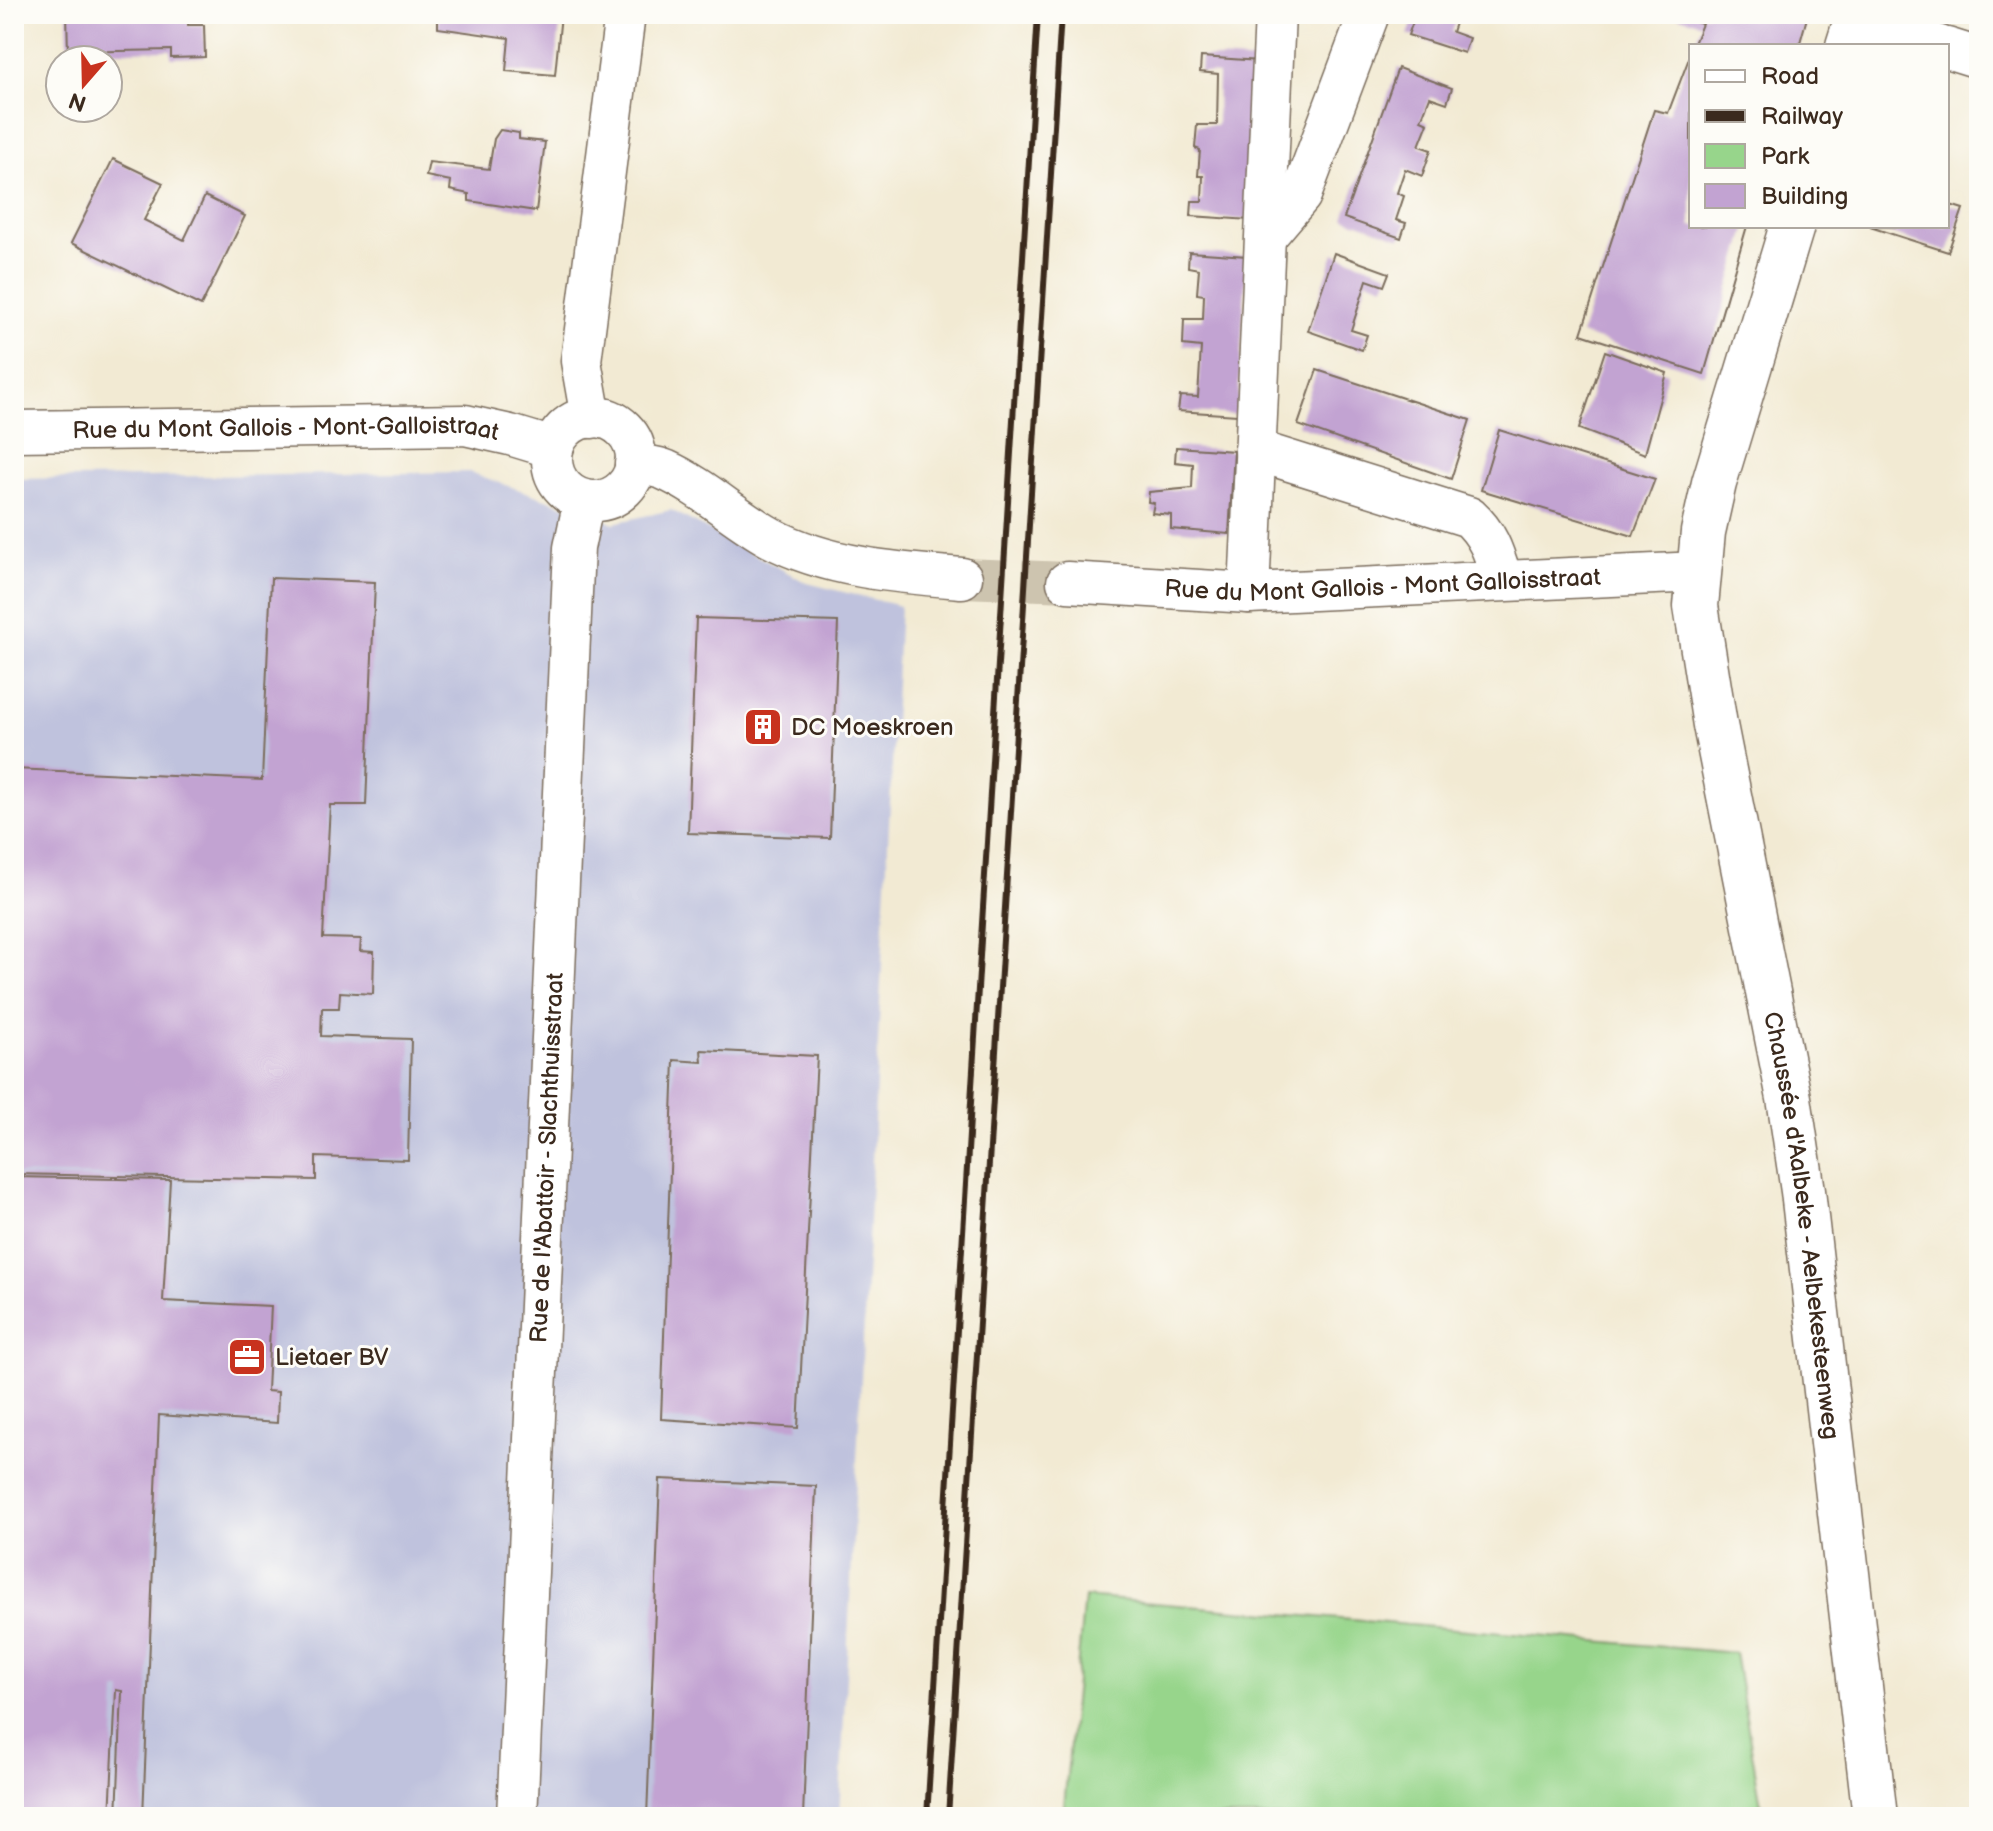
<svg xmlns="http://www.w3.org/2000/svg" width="1993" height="1831" font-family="'Balsamiq Sans',sans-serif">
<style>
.industrial{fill:#bfc2dd}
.green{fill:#97d58b;stroke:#698054;stroke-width:2}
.building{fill:#c2a3d2}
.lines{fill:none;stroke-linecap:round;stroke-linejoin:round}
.street-tunnel{stroke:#cdc4af;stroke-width:40;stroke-dasharray:40 20;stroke-linecap:butt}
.street-casing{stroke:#7b6d5d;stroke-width:43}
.secondary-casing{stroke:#7b6d5d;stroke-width:47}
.street{stroke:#fff;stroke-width:40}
.secondary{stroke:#fff;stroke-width:44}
.rail{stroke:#3b2a1e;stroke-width:6}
.labels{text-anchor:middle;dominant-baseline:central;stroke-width:6;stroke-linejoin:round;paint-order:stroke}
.street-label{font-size:24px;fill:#3b2a1e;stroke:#fdfcf7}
.poi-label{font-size:24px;fill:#3b2a1e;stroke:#fdfcf7;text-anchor:start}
</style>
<rect width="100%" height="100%" fill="#fdfcf7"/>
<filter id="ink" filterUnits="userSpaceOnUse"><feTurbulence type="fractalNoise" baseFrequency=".0125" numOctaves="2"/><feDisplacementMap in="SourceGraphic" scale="16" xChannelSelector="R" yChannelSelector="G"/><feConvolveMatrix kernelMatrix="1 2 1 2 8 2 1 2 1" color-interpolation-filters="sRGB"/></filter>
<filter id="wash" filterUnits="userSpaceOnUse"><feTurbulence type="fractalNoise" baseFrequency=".006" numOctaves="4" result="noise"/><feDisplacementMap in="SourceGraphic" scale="32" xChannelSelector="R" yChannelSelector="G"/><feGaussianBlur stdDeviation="1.8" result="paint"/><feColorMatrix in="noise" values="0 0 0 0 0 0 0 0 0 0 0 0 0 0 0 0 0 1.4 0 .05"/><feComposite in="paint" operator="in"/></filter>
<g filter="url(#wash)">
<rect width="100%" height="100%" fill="#f2ead3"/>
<path class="industrial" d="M469,472l145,51 57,-13 136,73 93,23 -61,1211h-825v-1338z"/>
<path class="green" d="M1084,1597l651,56 28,164h-700z"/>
<g id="blocks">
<g class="building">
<path d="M67,14h121v11h16l1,32 -34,1v-8l-103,2z"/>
<path d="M438,14h26l43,6 1,-6h53l-6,61 -49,-4 3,-33 -71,-10z"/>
<path d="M1205,14h58l-1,10 -58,-3z"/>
<path d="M1416,14h42l-6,18 17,6 -5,15 -56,-18z"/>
<path d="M1670,14h138l-9,32h-106l9,-22z"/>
<path d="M1691,53v173h56l-43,148 -123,-40 73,-224 14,3z"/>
<path d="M1201,57l59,4 -10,159 -59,-4 1,-15h10l1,-25h-5l2,-26 -5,-2 2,-23h20l1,-51 -18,-2z"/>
<path d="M1398,68l54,20 -5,15 -17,-6 -9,23 7,3 -9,23 12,4 -9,26 -17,-7 -8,24 7,3 -8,24 10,3 -5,15 -57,-20z"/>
<path d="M500,130l19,3v6l26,3 -9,69 -67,-10v-7l-19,-4 1,-9 -25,-5 3,-14 60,7 5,-30z"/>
<path d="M113,159l50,24 -19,37 40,20 21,-44 40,20 -44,90 -130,-63z"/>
<path d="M1947,204l16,5 -15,43 -78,-25 77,-1z"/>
<path d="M1189,252l58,4 -10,159 -59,-4 2,-15 18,1 3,-50 -18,-2 1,-26h19l1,-24 -7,-1 2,-25 -11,-2z"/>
<path d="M1334,253l55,20 -5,13 -17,-6 -16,50 16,5 -5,15 -54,-19z"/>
<path d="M1605,351l62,22 -22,81 -66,-25z"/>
<path d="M1317,370l153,50 -19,59 -153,-54z"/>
<path d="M1499,430l156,49 -22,57 -152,-46z"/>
<path d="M1176,447l58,4 -5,83 -58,-5v-14l-19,-2 2,-10 -6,-1 1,-10 43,-4 1,-24 -18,-2z"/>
<path d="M271,578l104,4 -9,223h-36l-7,133 38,1 -1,12 14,1 -1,42 -33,-2 -1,16h-17l-1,28 90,3 -3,121 -92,-3v23l-302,-6v-405l248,11z"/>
<path d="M696,618l142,4 -8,216 -142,-5z"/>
<path d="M701,1050l116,6 -19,372 -137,-9 13,-359 28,2z"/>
<path d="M14,1177l156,3 -7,121 108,5 -4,85 11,1 -1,31 -118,-8 -16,402h-26l5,-126 -6,-1 -6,127h-96z"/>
<path d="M660,1479l156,7 -13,331h-156z"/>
</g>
</g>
</g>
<g filter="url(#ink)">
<use href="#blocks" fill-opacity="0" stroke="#7b6d5d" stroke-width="2"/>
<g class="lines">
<path class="street-tunnel" d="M962,578l105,4"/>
<g class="street-casing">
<g id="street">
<path d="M1856,20l84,26"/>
<path d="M1947,48l32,10"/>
<path d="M1267,235l34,-40 68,-181"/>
<circle cx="594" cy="459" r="42"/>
<path d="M591,418l-10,-57 44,-347"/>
<path id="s1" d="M14,431l451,-6 45,10 43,13"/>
<path d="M1255,450l214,67c20,18 25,37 33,62"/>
<path d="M635,464c10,2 22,2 30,6 38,17 69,47 105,67 58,31 128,36 192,41"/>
<path id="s2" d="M1067,582l182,11 449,-21"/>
<path d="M1249,593l26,-579"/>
<path id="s3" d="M517,1817l57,-1269 10,-48"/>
</g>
</g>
<g class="secondary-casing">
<g id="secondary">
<path d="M1848,46l10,-32"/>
<path id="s4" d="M1792,226l-78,257 -11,49 -7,74 19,119 74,373 14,93 72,626"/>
</g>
</g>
<use href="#street" class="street"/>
<use href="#secondary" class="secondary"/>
<g class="rail">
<path d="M927,1817l111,-1803"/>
<path d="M948,1817l113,-1803"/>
</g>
</g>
</g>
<defs>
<g id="building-square" transform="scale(2)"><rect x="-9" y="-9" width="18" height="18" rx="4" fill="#c8321e" stroke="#fdfcf7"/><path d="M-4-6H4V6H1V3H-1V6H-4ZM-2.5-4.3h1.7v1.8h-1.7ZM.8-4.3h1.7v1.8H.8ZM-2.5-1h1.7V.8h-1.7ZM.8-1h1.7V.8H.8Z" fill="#fff"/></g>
<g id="office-square" transform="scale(2)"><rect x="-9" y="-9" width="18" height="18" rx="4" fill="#c8321e" stroke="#fdfcf7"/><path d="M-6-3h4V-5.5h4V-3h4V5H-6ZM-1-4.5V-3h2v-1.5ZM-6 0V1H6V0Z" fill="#fff"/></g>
</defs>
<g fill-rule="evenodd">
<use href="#building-square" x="763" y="727"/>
<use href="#office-square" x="247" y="1357"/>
</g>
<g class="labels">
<g class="street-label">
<text stroke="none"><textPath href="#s1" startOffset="272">Rue du Mont Gallois - Mont-Galloistraat</textPath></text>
<text stroke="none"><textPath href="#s2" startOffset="316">Rue du Mont Gallois - Mont Galloisstraat</textPath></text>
<text stroke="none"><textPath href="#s3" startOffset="660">Rue de l'Abattoir - Slachthuisstraat</textPath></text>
<text stroke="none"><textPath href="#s4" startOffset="1022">Chaussée d'Aalbeke - Aelbekesteenweg</textPath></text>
</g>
<g class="poi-label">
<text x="791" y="727">DC Moeskroen</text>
<text x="275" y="1357">Lietaer BV</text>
</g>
</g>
<rect width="1993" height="1831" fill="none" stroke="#fdfcf7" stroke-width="48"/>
<rect x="1689" y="44" width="260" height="184" fill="#fdfcf7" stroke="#afa8a0" stroke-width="2"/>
<rect x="1705" y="70" width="40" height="12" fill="#ffffff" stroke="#afa8a0" stroke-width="2"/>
<text x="1761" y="84" font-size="24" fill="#3b2a1e">Road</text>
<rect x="1705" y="110" width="40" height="12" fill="#3b2a1e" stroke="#afa8a0" stroke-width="2"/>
<text x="1761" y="124" font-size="24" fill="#3b2a1e">Railway</text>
<rect x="1705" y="144" width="40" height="24" fill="#97d58b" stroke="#afa8a0" stroke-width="2"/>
<text x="1761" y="164" font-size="24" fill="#3b2a1e">Park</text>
<rect x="1705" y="184" width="40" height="24" fill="#c2a3d2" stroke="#afa8a0" stroke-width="2"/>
<text x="1761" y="204" font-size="24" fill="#3b2a1e">Building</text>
<g transform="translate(84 84) rotate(200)"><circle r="38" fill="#fdfcf7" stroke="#afa8a0" stroke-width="2"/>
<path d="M0-6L14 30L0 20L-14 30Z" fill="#c8321e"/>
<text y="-12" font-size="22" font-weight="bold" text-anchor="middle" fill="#3b2a1e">N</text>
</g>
</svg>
